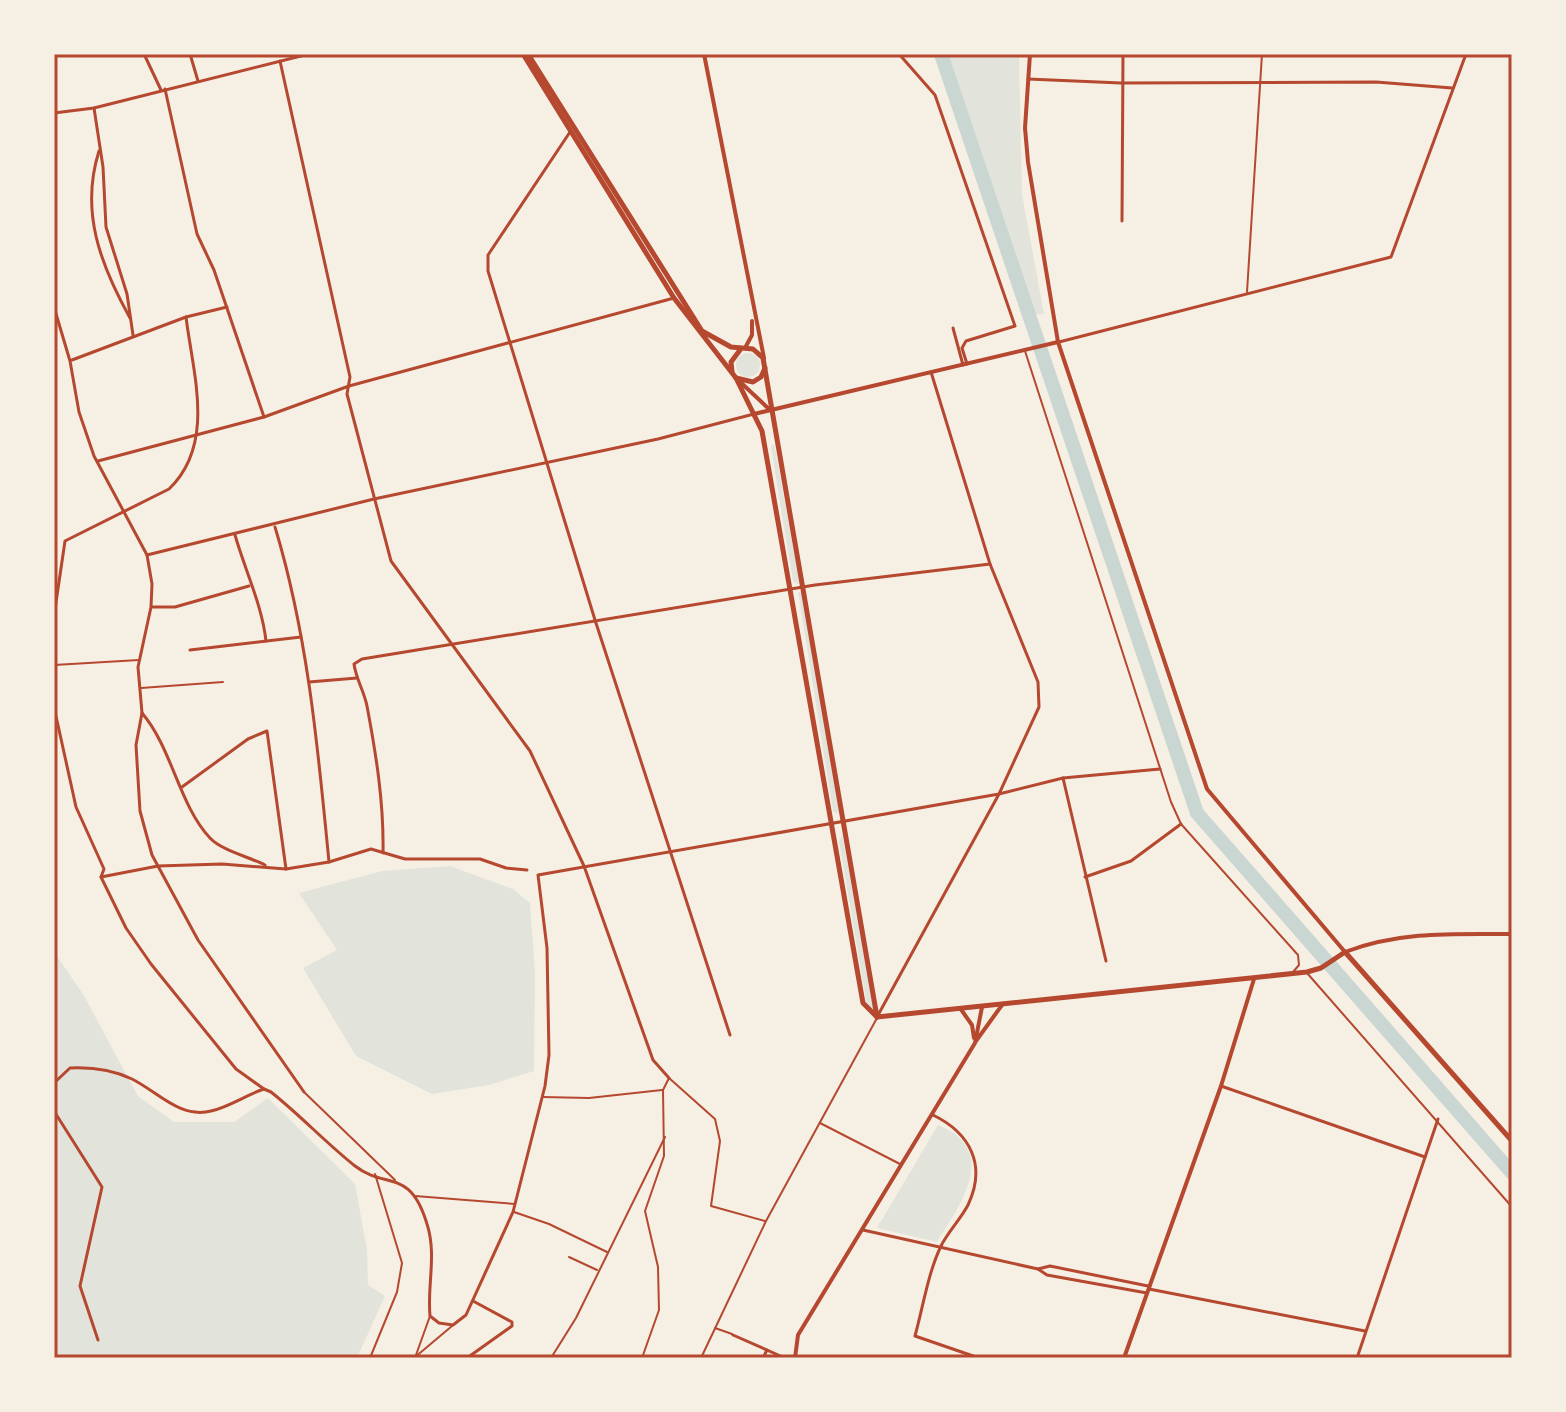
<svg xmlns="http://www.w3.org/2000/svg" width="1566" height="1412" font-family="Georgia,serif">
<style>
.green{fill:#e2e4dc}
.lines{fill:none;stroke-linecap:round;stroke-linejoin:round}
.river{stroke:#c9d6d2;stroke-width:14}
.service{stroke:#b5482f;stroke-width:2}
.pedestrian{stroke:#b5482f;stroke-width:2}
.minor{stroke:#b5482f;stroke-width:3}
.tertiary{stroke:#b5482f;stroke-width:4}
.secondary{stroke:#b5482f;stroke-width:4}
.primary{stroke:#b5482f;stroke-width:5}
.neatline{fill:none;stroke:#b5482f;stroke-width:3}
</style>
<rect width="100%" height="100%" fill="#f6efe4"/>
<g class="green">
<path d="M947,54h72l3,140 22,120 -11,1z"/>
<circle cx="748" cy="365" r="12"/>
<path d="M774,444l26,139 -3,1 -4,-3 -22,-134z"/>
<path d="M798,592l5,1 37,218 -3,3 -4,-3z"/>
<path d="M842,834l33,174 -3,3 -5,-5 -28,-165z"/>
<path d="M450,866l63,23 17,14 5,71 -1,97 -45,14 -57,9 -76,-38 -53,-88 34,-18 -38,-57 83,-22z"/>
<path d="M54,952l29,42 55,102 36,26h60l34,-24 87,86 12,66 1,35 17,11 -28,62h-303z"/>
<path d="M938,1125c63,25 22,80 -1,117l-60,-14z"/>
</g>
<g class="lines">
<path class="river" d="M941,54l256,759 315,360"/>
<g class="service">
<path d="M1247,292l15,-238"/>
<path d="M1025,351l146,451 10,22 117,131 1,10 -6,7"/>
<path d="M54,665l85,-5"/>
<path d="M141,688l82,-6"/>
<path d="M1307,973l205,234"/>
<path d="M304,1092l91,88"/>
<path d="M542,1097l47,1 73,-8"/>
<path d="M820,1123l80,41"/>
<path d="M415,1196l100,8"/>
<path d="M514,1212l35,12 58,28"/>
<path d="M569,1257l28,13"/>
<path d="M416,1355l14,-39"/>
<path d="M370,1358l27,-66 5,-29 -27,-89"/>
<path d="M414,1358l38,-32"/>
<path d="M551,1358l25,-40 89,-181"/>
<path d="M642,1358l17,-48 -1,-43 -13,-56 19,-55 -1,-66 6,-12 46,41 5,22 -9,65 54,15"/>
</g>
<g class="pedestrian">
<path d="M715,1328l17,6"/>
<path d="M701,1358l65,-137 111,-203"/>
</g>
<g class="minor">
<path d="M144,54l17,36"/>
<path d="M190,54l8,27"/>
<path d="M899,54l36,41 80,231 -49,15 -4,7 5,16"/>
<path d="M280,61l70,316 -3,17 44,167 139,190 54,115 69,194 16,18"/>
<path d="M1028,79l93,4 255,-1 76,6"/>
<path d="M165,89l32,145 17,36 50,147"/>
<path d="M94,108l9,59 3,60 21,67 6,41"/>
<path d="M54,113l40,-5 215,-54"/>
<path d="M570,132l-82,123v16l107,349 135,415"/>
<path d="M99,151c-19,60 1,113 31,167"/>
<path d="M1122,221l1,-167"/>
<path d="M54,307l16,54 9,51 15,44 53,99 5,29 -1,23 -13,60 4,46 -6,32 4,66 12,44 46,85 106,152"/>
<path d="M953,328l10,37"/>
<path d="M1059,342l332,-85 75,-203"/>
<path d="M72,360l114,-43 41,-10"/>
<path d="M98,461l166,-44 85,-31 325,-88"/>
<path d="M275,527c33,109 43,222 54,335"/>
<path d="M235,535c10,35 27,70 31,106"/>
<path d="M147,555l227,-56 284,-60 96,-25"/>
<path d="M152,607h23l74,-21"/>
<path d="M54,616l11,-75 104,-52c47,-45 24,-115 17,-172"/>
<path d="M190,650l111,-13"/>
<path d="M309,682l48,-4"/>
<path d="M54,707l22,100 28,62 -3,8 25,51 25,36 85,105 28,20"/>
<path d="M142,713c30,35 37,92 68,125 11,12 39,19 55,27"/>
<path d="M1063,778l43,183"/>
<path d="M182,787l66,-48 19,-8 19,138"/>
<path d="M383,853c1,-50 -7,-99 -16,-147 -3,-15 -11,-27 -13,-42l8,-5 453,-74 175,-21"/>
<path d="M101,877l57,-11 64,-2 64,5 43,-7 42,-13 34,10h75l26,9 21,2"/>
<path d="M1085,877l46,-16 50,-37"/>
<path d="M877,1017l122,-223 40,-87 -1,-25 -48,-118 -59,-192"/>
<path d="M54,1083l16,-15c21,-1 43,2 62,11 26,13 48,40 79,32 18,-4 35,-16 53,-22l7,3c29,23 55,51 84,74 31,24 55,1 72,58 10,31 0,61 3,92l9,7 14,2 13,-10 47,-103 32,-126 4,-31 -2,-107 -9,-73 461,-81 64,-16 97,-9"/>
<path d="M1221,1086l204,71"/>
<path d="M54,1111l48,76 -22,99 18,54"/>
<path d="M933,1115c37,18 54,50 35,90 -8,15 -20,27 -27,41 -13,27 -18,61 -26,90l64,22"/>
<path d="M863,1230l175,39 9,6 100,18"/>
<path d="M1038,1269l12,-3 98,20"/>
<path d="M1149,1289l216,42"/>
<path d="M733,1335l52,23"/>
<path d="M467,1358l45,-32v-4l-39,-21"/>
<path d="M763,1358l4,-8"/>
<path d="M1357,1358l81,-239"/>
</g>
<g class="tertiary">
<path d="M704,54l60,304"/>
<path d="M745,348l7,-13v-14"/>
<path d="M737,379l33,31"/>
<path d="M754,414l304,-72"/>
</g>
<g class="secondary">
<path d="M1030,54l-5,74 3,34 30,180 149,447 138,163c56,-21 109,-18 167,-18"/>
<path d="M960,1008l12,17 2,13"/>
<path d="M976,1041l26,-36"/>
<path d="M795,1358l3,-23 177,-292 7,-36"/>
<path d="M1124,1358l97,-272 33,-107"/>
</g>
<g class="primary">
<path d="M523,54l151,244 62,80 26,53 101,572 14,14"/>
<path d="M528,54l174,277 29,16 22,2 10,9 114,659"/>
<path d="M732,372l-1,-10 9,-12"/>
<path d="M736,378l17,4 8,-5 4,-9"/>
<path d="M877,1017l430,-45 14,-4 24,-16 167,189"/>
</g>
</g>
<rect width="1566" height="1412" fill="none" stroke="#f6efe4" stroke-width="112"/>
<rect x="56" y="56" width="1454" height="1300" class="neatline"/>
</svg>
